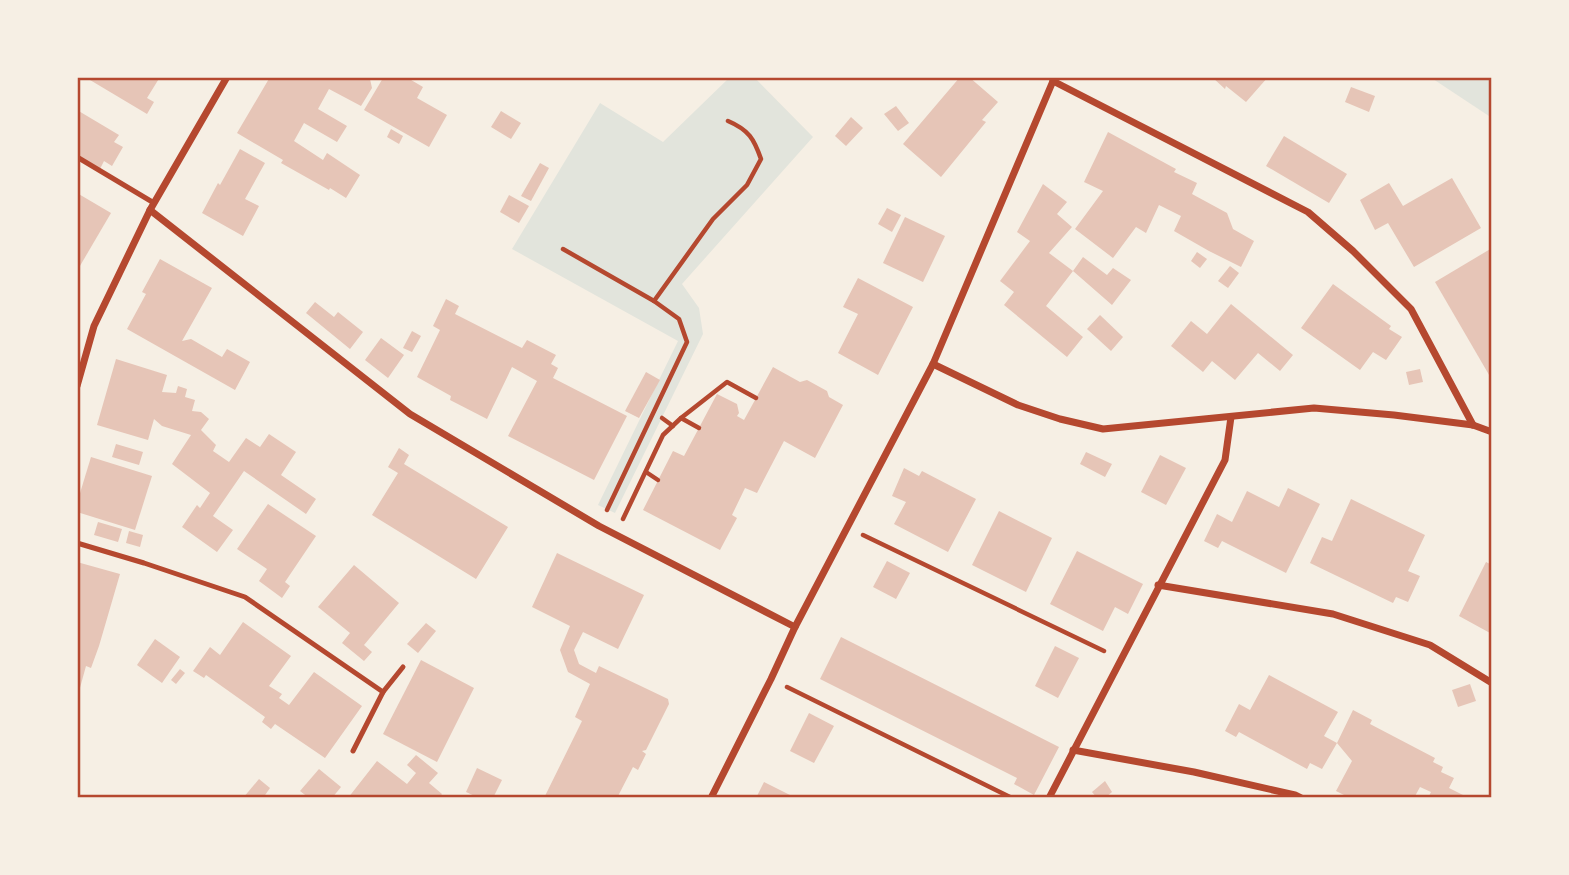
<svg xmlns="http://www.w3.org/2000/svg" width="1569" height="875" font-family="Inter,sans-serif">
<style>
.green{fill:#e2e4dc}
.building{fill:#e6c5b7}
.lines{fill:none;stroke-linecap:round;stroke-linejoin:round}
.path{stroke:#b5482f;stroke-width:4.5}
.service{stroke:#b5482f;stroke-width:5}
.minor{stroke:#b5482f;stroke-width:7}
.neatline{fill:none;stroke:#b5482f;stroke-width:2.5}
</style>
<rect width="100%" height="100%" fill="#f6efe4"/>
<g class="green">
<path d="M730,77h24l59,60 -131,147 17,24 4,26 -88,179 -17,-8 80,-164 -166,-92 88,-146 63,39z"/>
<path d="M1430,77h62v41z"/>
</g>
<g class="building">
<path d="M92,77h68l-13,21 7,4 -7,12 -57,-34z"/>
<path d="M270,77h70l3,2h27l2,9 -11,18 -32,-17 -11,20 29,17 -10,16 -33,-19 -10,18 29,19 4,-7 33,22 -14,23 -16,-10 -1,2 -48,-27 2,-3 -46,-27z"/>
<path d="M389,77h17l17,10 -6,11 30,17 -18,32 -65,-37 19,-32 4,2z"/>
<path d="M960,77h9l29,25 -16,18 4,2 -45,55 -38,-33z"/>
<path d="M1212,77h56l-22,25 -20,-16 -1,3z"/>
<path d="M1351,87l24,9 -6,16 -24,-10z"/>
<path d="M896,106l13,17 -11,8 -14,-17z"/>
<path d="M77,110l42,25 -5,7 9,5 -11,19 -8,-5 -4,8 -23,-14z"/>
<path d="M501,111l20,12 -10,16 -20,-12z"/>
<path d="M851,117l12,11 -17,18 -11,-10z"/>
<path d="M391,129l12,7 -4,8 -12,-7z"/>
<path d="M1108,132l68,37 -2,3 23,11 -5,11 35,19 6,16 21,12 -13,26 -32,-16 -35,-20 7,-15 -22,-11 -13,28 -10,-6 -23,31 -38,-29 28,-38 -19,-9z"/>
<path d="M1284,136l63,38 -18,29 -63,-37z"/>
<path d="M240,149l25,14 -20,36 14,7 -16,30 -41,-23 16,-30 2,2z"/>
<path d="M540,163l9,5 -18,33 -10,-5z"/>
<path d="M1452,178l29,50 -67,39 -26,-44 -13,7 -15,-30 29,-17 14,23z"/>
<path d="M1043,184l24,18 -10,12 15,13 -23,26 24,18 10,-14 24,18 6,-7 18,12 -19,25 -39,-34 -27,35 37,31 -16,20 -63,-52 10,-13 -14,-11 30,-40 -13,-9z"/>
<path d="M77,193l34,20 -34,58z"/>
<path d="M509,195l20,11 -10,17 -19,-11z"/>
<path d="M887,208l14,7 -9,17 -14,-8z"/>
<path d="M905,217l40,19 -22,46 -40,-19z"/>
<path d="M1492,248v132l-57,-98z"/>
<path d="M1197,252l10,7 -7,9 -9,-7z"/>
<path d="M160,259l52,29 -30,53 9,-2 31,18 5,-8 23,13 -15,28 -108,-61 19,-35 -4,-2z"/>
<path d="M1230,266l9,7 -11,15 -10,-7z"/>
<path d="M858,278l55,29 -35,68 -40,-22 20,-39 -15,-7z"/>
<path d="M1333,284l58,42 -2,3 13,8 -16,23 -13,-8 -13,18 -59,-42z"/>
<path d="M446,299l13,7 -4,8 67,34 5,-8 29,15 -5,9 7,4 -5,10 74,38 -33,64 -86,-44 29,-55 -25,-14 -25,52 -37,-19 1,-4 -34,-19 23,-47 -7,-4z"/>
<path d="M315,302l19,15 4,-5 25,20 -13,17 -44,-36z"/>
<path d="M1231,304l62,51 -13,16 -22,-18 -23,27 -23,-19 -9,11 -32,-26 20,-25 16,13z"/>
<path d="M1100,315l23,22 -12,14 -24,-22z"/>
<path d="M412,331l9,5 -9,16 -9,-4z"/>
<path d="M381,338l23,17 -16,23 -23,-18z"/>
<path d="M116,359l51,16 -5,17 14,1 2,-7 9,3 -2,8 10,3 -3,11 9,1 8,7 -8,11 15,15 -3,6 16,11 17,-24 14,9 9,-13 27,18 -15,23 35,24 -10,15 -62,-43 -31,45 20,14 -16,22 -35,-25 15,-22 3,3 10,-15 -38,-29 19,-29 -29,-9 -8,-7 -6,21 -51,-15z"/>
<path d="M773,367l27,15 7,-2 20,11 2,6 14,8 -28,53 -31,-17 -27,52 -12,-5 -13,27 5,3 -17,32 -77,-40 30,-59 11,5 33,-62 20,10 2,9 -2,3 7,4z"/>
<path d="M1420,369l3,13 -14,3 -3,-13z"/>
<path d="M646,372l14,8 -21,38 -14,-7z"/>
<path d="M116,444l27,8 -4,13 -27,-8z"/>
<path d="M399,448l10,7 -5,9 104,63 -32,52 -104,-64 26,-42 -10,-6z"/>
<path d="M1086,452l26,12 -7,13 -25,-13z"/>
<path d="M1160,455l26,13 -20,37 -25,-13z"/>
<path d="M91,457l61,19 -17,54 -58,-18v-9z"/>
<path d="M904,468l15,8 3,-5 54,28 -28,53 -54,-28 12,-22 -14,-6z"/>
<path d="M1288,488l32,16 -34,69 -64,-32 -4,7 -14,-7 13,-27 15,8 15,-31 32,16z"/>
<path d="M1351,499l74,36 -17,36 12,5 -12,26 -12,-5 -3,6 -83,-40 12,-26 10,4z"/>
<path d="M268,504l48,32 -31,46 5,4 -8,12 -23,-17 8,-12 -30,-20z"/>
<path d="M999,511l53,27 -26,54 -54,-27z"/>
<path d="M98,522l24,7 -4,13 -24,-7z"/>
<path d="M129,531l14,4 -3,12 -14,-4z"/>
<path d="M1077,551l66,33 -15,30 -13,-7 -12,24 -53,-27z"/>
<path d="M557,553l87,42 -26,54 -35,-17 -9,18 5,14 17,9 3,-7 69,33 1,5 -23,46 -4,1 4,3 -8,16 -5,-3 -16,31h-73l38,-77 -7,-4 15,-33 -22,-12 -8,-22 10,-24 -38,-19z"/>
<path d="M887,561l23,12 -14,26 -23,-12z"/>
<path d="M77,562l43,12 -21,72 -8,22 -5,-2 -8,29z"/>
<path d="M1486,562l6,3v73l-3,-2 1,-3 -31,-17z"/>
<path d="M354,565l45,38 -35,42 8,7 -8,9 -22,-18 8,-10 -32,-26z"/>
<path d="M243,622l48,34 -22,30 13,8 -3,4 10,7 25,-33 48,34 -37,52 -50,-34 -4,5 -9,-7 3,-5 -59,-42 -2,3 -11,-7 17,-24 10,8z"/>
<path d="M426,623l10,8 -18,22 -11,-9z"/>
<path d="M841,637l218,110 -25,48 -20,-11 3,-6 -197,-99z"/>
<path d="M155,639l25,18 -18,26 -25,-18z"/>
<path d="M1055,646l24,12 -21,40 -23,-12z"/>
<path d="M421,660l53,28 -37,74 -54,-28z"/>
<path d="M180,669l5,4 -9,11 -5,-4z"/>
<path d="M1269,675l69,37 -14,24 13,7 16,-33 19,10 -2,4 65,34 -2,4 10,5 -2,5 13,6 -5,10 20,10h-41l3,-6 -11,-5 -6,11h-64l-14,-7 16,-30 -15,-18 -15,26 -12,-6 -3,6 -68,-37 -3,5 -11,-6 14,-27 11,6z"/>
<path d="M1470,684l6,17 -18,6 -6,-17z"/>
<path d="M809,713l25,13 -20,37 -24,-12z"/>
<path d="M416,755l22,18 -9,10 13,11 -3,4h-91l29,-37 30,23 9,-11 -9,-8z"/>
<path d="M477,768l25,12 -9,18h-14l-13,-6z"/>
<path d="M319,769l22,18 -9,11h-23l-9,-7z"/>
<path d="M259,779l11,9 -7,10h-20z"/>
<path d="M1105,781l7,11 -7,6h-8l-5,-6z"/>
<path d="M764,782l32,16h-40z"/>
</g>
<g class="lines">
<g class="path">
<path d="M563,249l91,52"/>
<path d="M662,418l11,8"/>
<path d="M681,418l18,10"/>
<path d="M646,472l12,8"/>
<path d="M607,510l80,-168 -8,-23 -25,-18 59,-82 34,-34 14,-26c-7,-20 -12,-29 -33,-38"/>
<path d="M623,519l40,-84 18,-17 46,-36 29,16"/>
<path d="M863,535l241,116"/>
<path d="M787,687l225,111"/>
</g>
<g class="service">
<path d="M77,157l77,46"/>
<path d="M77,543l67,20 101,34 138,95"/>
<path d="M353,751l30,-59 20,-25"/>
</g>
<g class="minor">
<path d="M1053,81l255,131 45,39 58,58 62,116"/>
<path d="M150,210l260,204 189,112 196,101"/>
<path d="M933,364l85,41 42,14 43,10 211,-21 80,7 79,10 19,7"/>
<path d="M77,386l17,-60 56,-116 77,-133"/>
<path d="M1158,585l175,29 97,31 62,38"/>
<path d="M1073,750l121,22 101,23 6,3"/>
<path d="M711,798l60,-119 24,-52 138,-263 120,-283v-4"/>
<path d="M1049,798l176,-338 6,-43"/>
</g>
</g>
<rect width="1569" height="875" fill="none" stroke="#f6efe4" stroke-width="158"/>
<rect x="79" y="79" width="1411" height="717" class="neatline"/>
</svg>
